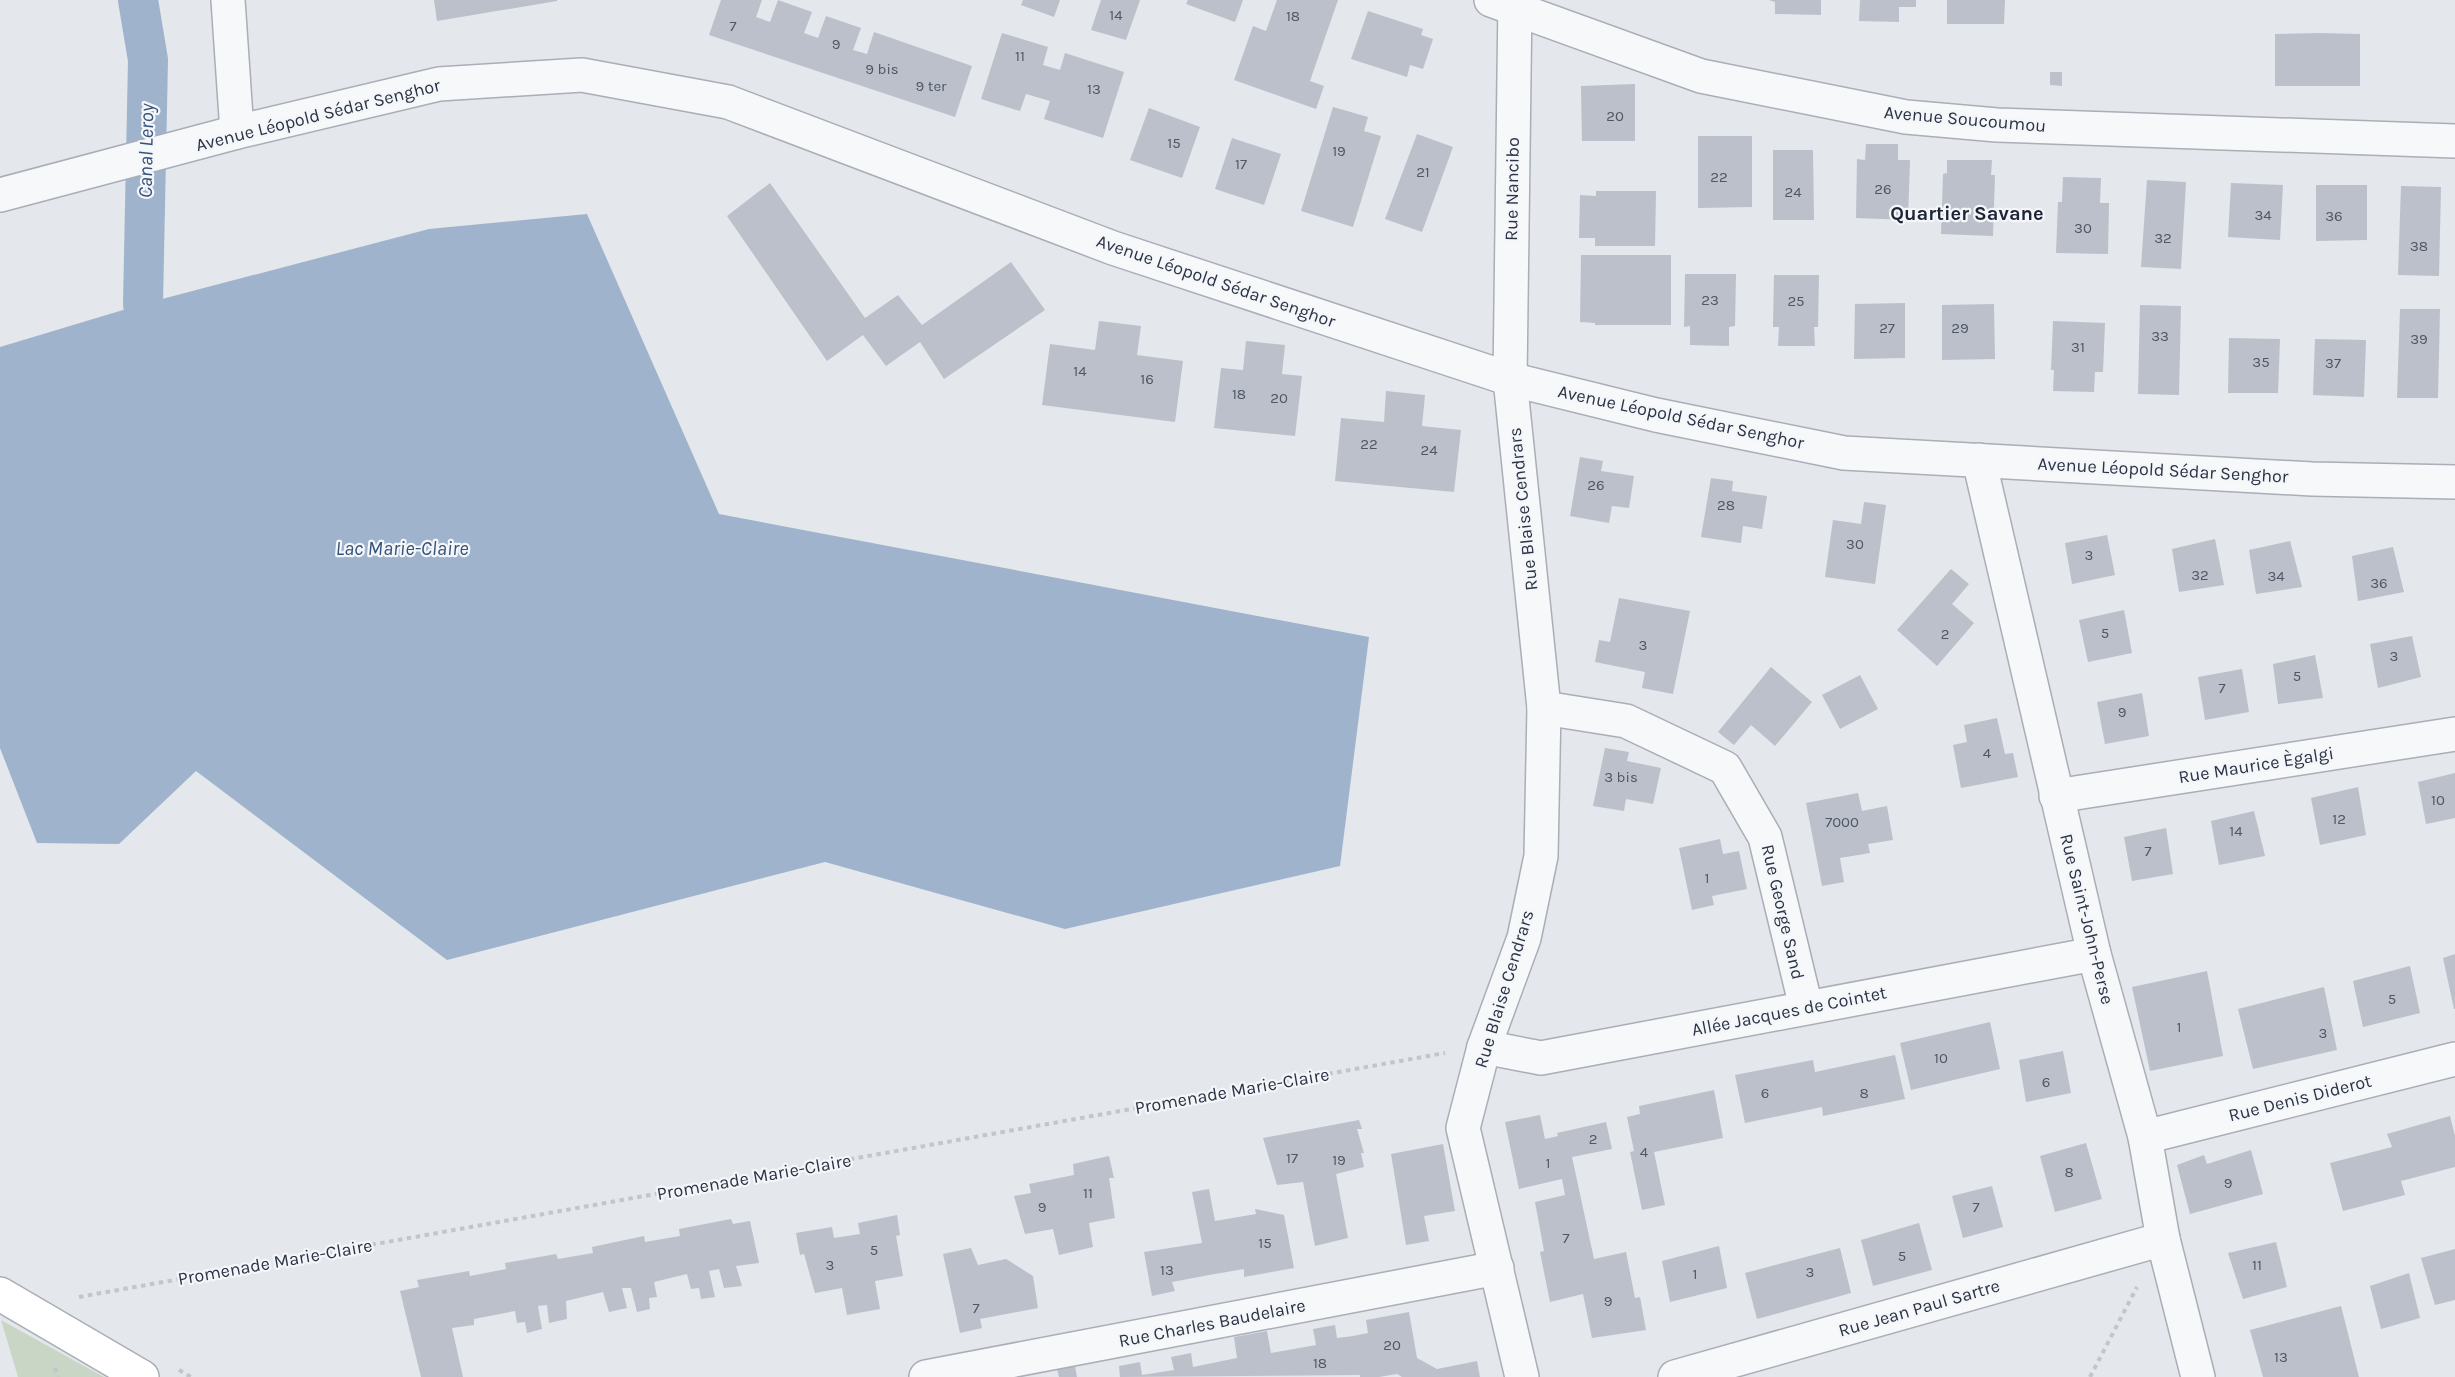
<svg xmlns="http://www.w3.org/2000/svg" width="2455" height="1377" font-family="Karla,sans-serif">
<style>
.green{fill:#c9d6c5}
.water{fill:#9fb4cc}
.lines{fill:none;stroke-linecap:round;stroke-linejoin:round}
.canal{stroke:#9fb4cc;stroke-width:40}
.building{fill:#bbc0ca}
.street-casing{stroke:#a9aeb7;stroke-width:36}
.secondary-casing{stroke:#a9aeb7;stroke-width:36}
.path{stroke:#c2c5cb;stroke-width:4;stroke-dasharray:4.5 4.5;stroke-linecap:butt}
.street{stroke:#f7f8fa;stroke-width:33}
.secondary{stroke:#fff;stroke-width:33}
.labels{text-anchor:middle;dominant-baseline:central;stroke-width:4.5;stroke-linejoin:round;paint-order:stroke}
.number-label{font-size:15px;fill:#4f5766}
.street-label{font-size:18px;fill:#2b3445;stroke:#f4f6f9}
.water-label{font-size:20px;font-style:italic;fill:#34527a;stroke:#f4f6f9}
.neighbourhood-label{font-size:20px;font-weight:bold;fill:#1d2536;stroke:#f4f6f9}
</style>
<rect width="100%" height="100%" fill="#e4e7ec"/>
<path class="green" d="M1,1320l103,57h-86z"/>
<path class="water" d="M587,214l132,300 650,123 -29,229 -275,63 -240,-67 -378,98 -251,-189 -77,73 -82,-1 -37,-95v-401l143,-43 286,-75z"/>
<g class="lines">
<path class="canal" d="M138,0l10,60 -5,244"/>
</g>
<g class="building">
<path d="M434,0h123v1l-120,20z"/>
<path d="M721,0h41l-6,17 14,5 8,-22 34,12 -8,21 14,5 8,-22 35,12 -8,22 14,4 7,-22 98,34 -17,51 -246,-82z"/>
<path d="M1023,0h37l-6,17 -33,-12z"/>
<path d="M1101,0h39l-14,40 -35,-10z"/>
<path d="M1188,0h55l-8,22 -49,-18z"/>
<path d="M1277,0h61l-28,81 14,5 -8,23 -82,-29 19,-54 13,5z"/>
<path d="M1769,0h52v15l-46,-1v-12z"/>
<path d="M1860,0h56v7h-17v15l-40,-1z"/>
<path d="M1947,0h58l-1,24h-57z"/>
<path d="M1368,11l55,18 -2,6 12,4 -10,30 -13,-4 -3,12 -56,-18z"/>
<path d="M1002,33l46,14 -5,18 17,5 5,-17 59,19 -21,66 -59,-19 6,-18 -24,-7 -6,17 -39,-12z"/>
<path d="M2319,33l41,1v52h-85v-52z"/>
<path d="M2050,72h12v14l-12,-1z"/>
<path d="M1635,84v57h-53l-1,-55z"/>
<path d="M1333,107l35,10 -4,14 17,5 -28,91 -52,-16z"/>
<path d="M1149,108l51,19 -18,51 -52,-18z"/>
<path d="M1417,134l36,13 -31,85 -37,-13z"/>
<path d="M1698,136h54v71l-54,1z"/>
<path d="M1232,138l49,16 -17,51 -49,-16z"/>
<path d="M1866,144h32v16h12l-2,60 -52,-2 1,-59 8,1z"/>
<path d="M1773,150h40l1,70h-41z"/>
<path d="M1947,160h45l-1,15h4l-2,61 -52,-2 2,-60 4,-1z"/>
<path d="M2063,177l38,1 -1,25h9l-1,51 -52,-1 2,-51h4z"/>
<path d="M2147,180l39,2 -5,87 -40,-2z"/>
<path d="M770,183l95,135 33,-23 24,30 89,-63 34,48 -101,69 -24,-37 -34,24 -23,-31 -36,26 -100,-145z"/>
<path d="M2231,183l52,2 -3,55 -52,-3z"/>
<path d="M2316,185h51v55l-51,1z"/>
<path d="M2401,186l40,1 -2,89 -41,-1z"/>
<path d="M1596,191h60l-1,55h-60v-8h-16l1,-43 16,1z"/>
<path d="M1581,255h90v70h-76v-2l-15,-1z"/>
<path d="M1685,274h51l-1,52 -6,1v19l-39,-1v-19l-6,1z"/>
<path d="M1774,275h45l-1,52h-4l1,19h-37l1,-19h-6z"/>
<path d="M1905,303v55l-51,1 1,-55z"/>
<path d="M1994,304l1,55 -53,1v-55z"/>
<path d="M2140,305l41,1 -2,89 -41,-1z"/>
<path d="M2400,309h40l-2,89h-41z"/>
<path d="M1099,321l42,5 -4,29 46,6 -8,61 -133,-17 8,-61 45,6z"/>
<path d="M2053,321l52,2 -2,49h-8l-1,20 -41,-1 1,-21h-3z"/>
<path d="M2229,338l51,1 -2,54h-50z"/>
<path d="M2315,339l51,1 -2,57 -51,-2z"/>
<path d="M1246,341l39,4 -3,29 20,2 -7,60 -81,-8 7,-60 22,2z"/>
<path d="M1386,391l39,4 -3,31 39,4 -7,62 -119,-11 6,-63 43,4z"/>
<path d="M1580,457l23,4 -2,10 33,5 -5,32 -17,-2 -3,17 -39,-7z"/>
<path d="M1711,478l22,3 -1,10 35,5 -5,33 -19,-3 -2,17 -40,-6z"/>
<path d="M1864,502l22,3 -11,79 -50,-7 8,-57 28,4z"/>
<path d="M2107,535l8,40 -43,9 -7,-41z"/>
<path d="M2215,539l9,46 -45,7 -7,-43z"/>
<path d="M2290,541l12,46 -46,7 -7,-44z"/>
<path d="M2393,547l11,45 -46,9 -6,-45z"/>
<path d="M1951,569l18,15 -17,20 22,19 -37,43 -40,-36z"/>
<path d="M1619,598l71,13 -17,83 -31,-6 3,-16 -50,-10 4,-22 11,2z"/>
<path d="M2124,610l8,43 -44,9 -9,-42z"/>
<path d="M2412,636l9,41 -43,11 -8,-44z"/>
<path d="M2315,655l8,43 -45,6 -5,-40z"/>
<path d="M1771,667l41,35 -37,44 -24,-21 -17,20 -16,-13z"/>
<path d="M2242,669l7,43 -44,8 -7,-43z"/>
<path d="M1860,675l18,34 -38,20 -18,-34z"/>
<path d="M2142,693l7,43 -44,8 -8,-42z"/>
<path d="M1997,718l8,36 8,-1 5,24 -57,11 -8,-43 14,-3 -3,-17z"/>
<path d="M1605,748l24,4 -2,9 34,7 -8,36 -27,-5 -2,12 -31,-5z"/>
<path d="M2455,773v45l-29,6 -8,-42z"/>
<path d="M2358,787l8,48 -46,10 -9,-47z"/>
<path d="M1858,793l4,18 25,-5 6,34 -25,4 2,9 -30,5 4,24 -22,4 -16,-83z"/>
<path d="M2254,811l11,45 -46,9 -8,-44z"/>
<path d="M2166,828l7,46 -41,7 -8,-44z"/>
<path d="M1720,839l3,15 16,-3 8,38 -35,7 2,9 -22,5 -13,-62z"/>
<path d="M2455,954v55h-1l-11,-51z"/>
<path d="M2410,966l10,47 -57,14 -10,-46z"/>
<path d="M2207,971l16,85 -73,15 -18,-84z"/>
<path d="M2324,987l13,63 -84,19 -15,-60z"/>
<path d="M1990,1022l10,47 -89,21 -11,-47z"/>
<path d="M2063,1051l8,42 -45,9 -7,-42z"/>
<path d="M1895,1055l10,44 -82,17 -1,-9 -77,16 -10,-48 78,-15 2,12z"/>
<path d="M1714,1090l9,48 -69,14 11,53 -23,5 -12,-58 4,-1 -7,-34 13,-3 -1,-8z"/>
<path d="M1540,1115l5,24 13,-3 -1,-3 49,-11 6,27 -40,8 22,102 32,-7 9,46 5,-1 6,33 -54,8 -9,-44 -33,8 -10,-50 4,-1 -9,-49 30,-7 -3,-16 -43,10 -14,-67z"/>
<path d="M2450,1116l5,20v31l-54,14 4,14 -62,16 -13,-48 62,-16 -5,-13z"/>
<path d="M1359,1120l3,9h-5l7,24h-3l3,14 -28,7 12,64 -33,8 -12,-64 -26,3 -14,-47z"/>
<path d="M2086,1143l16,56 -47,13 -15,-56z"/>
<path d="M1443,1144l12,67 -31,5 5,25 -23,4 -15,-91z"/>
<path d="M2251,1150l12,44 -73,20 -13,-49 27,-10 3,9z"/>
<path d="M1109,1156l5,22h-5l6,40 -26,5 4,24 -34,8 -6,-26 -28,5 -11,-38 17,-3 -2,-9 45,-9 -1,-11z"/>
<path d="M1992,1186l11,41 -40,11 -11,-42z"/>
<path d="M1209,1189l6,32 41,-7 -1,-5 29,6 10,53 -50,9v-8l-35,6 -37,7 3,9 -23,5 -8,-44 58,-9 -10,-51z"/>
<path d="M897,1215l3,20 -4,1 7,40 -28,5 5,28 -33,6 -5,-27 -27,5 -11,-39 -4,1 -4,-22 36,-6 2,11 26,-4 -2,-11z"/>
<path d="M731,1219l2,5 17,-3 9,42 -23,3 6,20 -18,2 -5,-19 -10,2 6,26 -14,2 -2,-11 -8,1 -4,-15 -33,8 3,15 -8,1 1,11 -13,3 -6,-24h-9l5,20 -18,4 -6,-20 -37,9 1,18 -18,4 -2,-18 -9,1 4,23 -15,4 -2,-11 -8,1 -2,-12 -41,8v6l-22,3 11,49h-42l-21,-86 19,-4 -2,-7 52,-9 1,5 36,-7 -1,-6 51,-9 2,5 35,-6 -1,-6 52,-11 1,6 35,-6 -1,-7z"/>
<path d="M1919,1223l13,47 -59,16 -12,-46z"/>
<path d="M2276,1242l11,45 -44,12 -15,-46z"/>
<path d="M1719,1246l8,42 -57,14 -8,-41z"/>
<path d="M971,1248l7,17 28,-6 27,17 5,32 -58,11 2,9 -22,5 -17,-79z"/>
<path d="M1840,1248l11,45 -94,26 -12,-46z"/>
<path d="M2455,1249v51l-20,5 -14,-47z"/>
<path d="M2409,1273l11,45 -39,11 -11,-43z"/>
<path d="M2341,1306l18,71h-96l-13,-47z"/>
<path d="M1409,1312l8,46 20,11 40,-8 3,16h-78l-5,-3 -18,3h-19v-2l-240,2 -1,-11 21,-4 2,13 32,-5 -3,-13 20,-4 2,14 44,-9 -3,-21 33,-6 4,22 45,-8 -3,-16 22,-4 2,13 16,-2 15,-3 -2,-13z"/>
<path d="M1075,1366l2,11h-18l-2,-8z"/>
</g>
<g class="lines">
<g class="street-casing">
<g id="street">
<path d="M228,0l9,132"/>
<path d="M1491,0l210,76 205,41 91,8 458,16"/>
<path d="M1515,0l-5,379 34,329 -3,148 -17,82 -40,109 -21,81 59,249"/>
<path d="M0,195l237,-63 202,-48 143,-9 146,27 385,146 397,131 146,36 188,38 468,26 143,3"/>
<path d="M1979,460l115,494 51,183 18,102 35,138"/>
<path d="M1544,708l82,13 99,47 40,69 41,170"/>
<path d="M2056,796l399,-62"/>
<path d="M1484,1047l57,11 553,-104"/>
<path d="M2145,1137l310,-78"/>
<path d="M926,1377l571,-109"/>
<path d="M1675,1377l488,-138"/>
</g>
</g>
<g class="secondary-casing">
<path id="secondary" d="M0,1294l142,83"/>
</g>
<g class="path">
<path d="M79,1297l1366,-244"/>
<path d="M55,1368l3,9"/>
<path d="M179,1370l12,7"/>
<path d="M2090,1377l47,-90"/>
</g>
<use href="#street" class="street"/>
<use href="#secondary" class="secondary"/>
</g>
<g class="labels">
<g class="number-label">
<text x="1116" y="15">14</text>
<text x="1293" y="16">18</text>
<text x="733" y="26">7</text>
<text x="836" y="44">9</text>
<text x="1020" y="56">11</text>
<text x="882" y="69">9 bis</text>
<text x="931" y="86">9 ter</text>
<text x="1094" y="89">13</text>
<text x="1615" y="116">20</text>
<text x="1174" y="143">15</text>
<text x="1339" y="151">19</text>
<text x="1241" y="164">17</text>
<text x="1423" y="172">21</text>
<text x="1719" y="177">22</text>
<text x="1883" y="189">26</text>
<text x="1793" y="192">24</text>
<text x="2263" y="215">34</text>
<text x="2334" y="216">36</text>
<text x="2083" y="228">30</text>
<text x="2163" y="238">32</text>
<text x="2419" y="246">38</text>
<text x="1710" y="300">23</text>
<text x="1796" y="301">25</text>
<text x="1887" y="328">27</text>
<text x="1960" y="328">29</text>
<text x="2160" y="336">33</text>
<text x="2419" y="339">39</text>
<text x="2078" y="347">31</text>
<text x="2261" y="362">35</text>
<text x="2333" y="363">37</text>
<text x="1080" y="371">14</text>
<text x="1147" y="379">16</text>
<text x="1239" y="394">18</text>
<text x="1279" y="398">20</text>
<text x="1369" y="444">22</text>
<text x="1429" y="450">24</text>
<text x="1596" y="485">26</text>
<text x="1726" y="505">28</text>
<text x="1855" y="544">30</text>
<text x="2089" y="555">3</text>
<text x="2200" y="575">32</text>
<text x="2276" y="576">34</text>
<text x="2379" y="583">36</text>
<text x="2105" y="633">5</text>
<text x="1945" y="634">2</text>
<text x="1643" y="645">3</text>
<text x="2394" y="656">3</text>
<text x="2297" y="676">5</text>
<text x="2222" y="688">7</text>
<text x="2122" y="712">9</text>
<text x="1987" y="753">4</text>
<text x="1621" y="777">3 bis</text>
<text x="2438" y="800">10</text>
<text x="2339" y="819">12</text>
<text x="1842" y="822">7000</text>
<text x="2236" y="831">14</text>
<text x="2148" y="851">7</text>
<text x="1707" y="878">1</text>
<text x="2392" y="999">5</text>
<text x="2179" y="1027">1</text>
<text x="2323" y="1033">3</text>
<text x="1941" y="1058">10</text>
<text x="2046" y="1082">6</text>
<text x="1765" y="1093">6</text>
<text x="1864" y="1093">8</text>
<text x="1593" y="1139">2</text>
<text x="1644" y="1152">4</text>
<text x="1292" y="1158">17</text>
<text x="1339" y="1160">19</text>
<text x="1548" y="1163">1</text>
<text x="2069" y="1172">8</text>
<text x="2228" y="1183">9</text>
<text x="1088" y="1193">11</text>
<text x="1042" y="1207">9</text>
<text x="1976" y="1207">7</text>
<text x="1566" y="1238">7</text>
<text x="1265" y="1243">15</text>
<text x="874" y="1250">5</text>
<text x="1902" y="1256">5</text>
<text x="830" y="1265">3</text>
<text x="2257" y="1265">11</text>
<text x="1167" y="1270">13</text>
<text x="1810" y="1272">3</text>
<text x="1695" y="1274">1</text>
<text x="1608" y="1301">9</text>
<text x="976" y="1308">7</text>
<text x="1392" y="1345">20</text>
<text x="2281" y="1357">13</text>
<text x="1320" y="1363">18</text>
</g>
<g class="street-label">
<text transform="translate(318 115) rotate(-14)">Avenue Léopold Sédar Senghor</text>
<text transform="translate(1965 119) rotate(5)">Avenue Soucoumou</text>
<text transform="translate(1512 189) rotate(-89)">Rue Nancibo</text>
<text transform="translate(1216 281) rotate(19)">Avenue Léopold Sédar Senghor</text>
<text transform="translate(1681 417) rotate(12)">Avenue Léopold Sédar Senghor</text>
<text transform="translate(2163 470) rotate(3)">Avenue Léopold Sédar Senghor</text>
<text transform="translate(1523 509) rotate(-96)">Rue Blaise Cendrars</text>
<text transform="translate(2256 765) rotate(-9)">Rue Maurice Ègalgi</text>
<text transform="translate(1783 912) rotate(77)">Rue George Sand</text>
<text transform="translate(2087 919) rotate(76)">Rue Saint-John-Perse</text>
<text transform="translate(1504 989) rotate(-73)">Rue Blaise Cendrars</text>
<text transform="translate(1789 1011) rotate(-11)">Allée Jacques de Cointet</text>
<text transform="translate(1232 1091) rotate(-10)">Promenade Marie-Claire</text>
<text transform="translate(2300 1098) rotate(-14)">Rue Denis Diderot</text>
<text transform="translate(754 1177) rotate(-10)">Promenade Marie-Claire</text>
<text transform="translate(275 1262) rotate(-10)">Promenade Marie-Claire</text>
<text transform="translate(1919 1308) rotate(-16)">Rue Jean Paul Sartre</text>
<text transform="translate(1212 1323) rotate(-11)">Rue Charles Baudelaire</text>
</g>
<g class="water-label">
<text transform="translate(146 151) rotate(-89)">Canal Leroy</text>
<text x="402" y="548">Lac Marie-Claire</text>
</g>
<g class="neighbourhood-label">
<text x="1967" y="213">Quartier Savane</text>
</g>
</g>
</svg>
